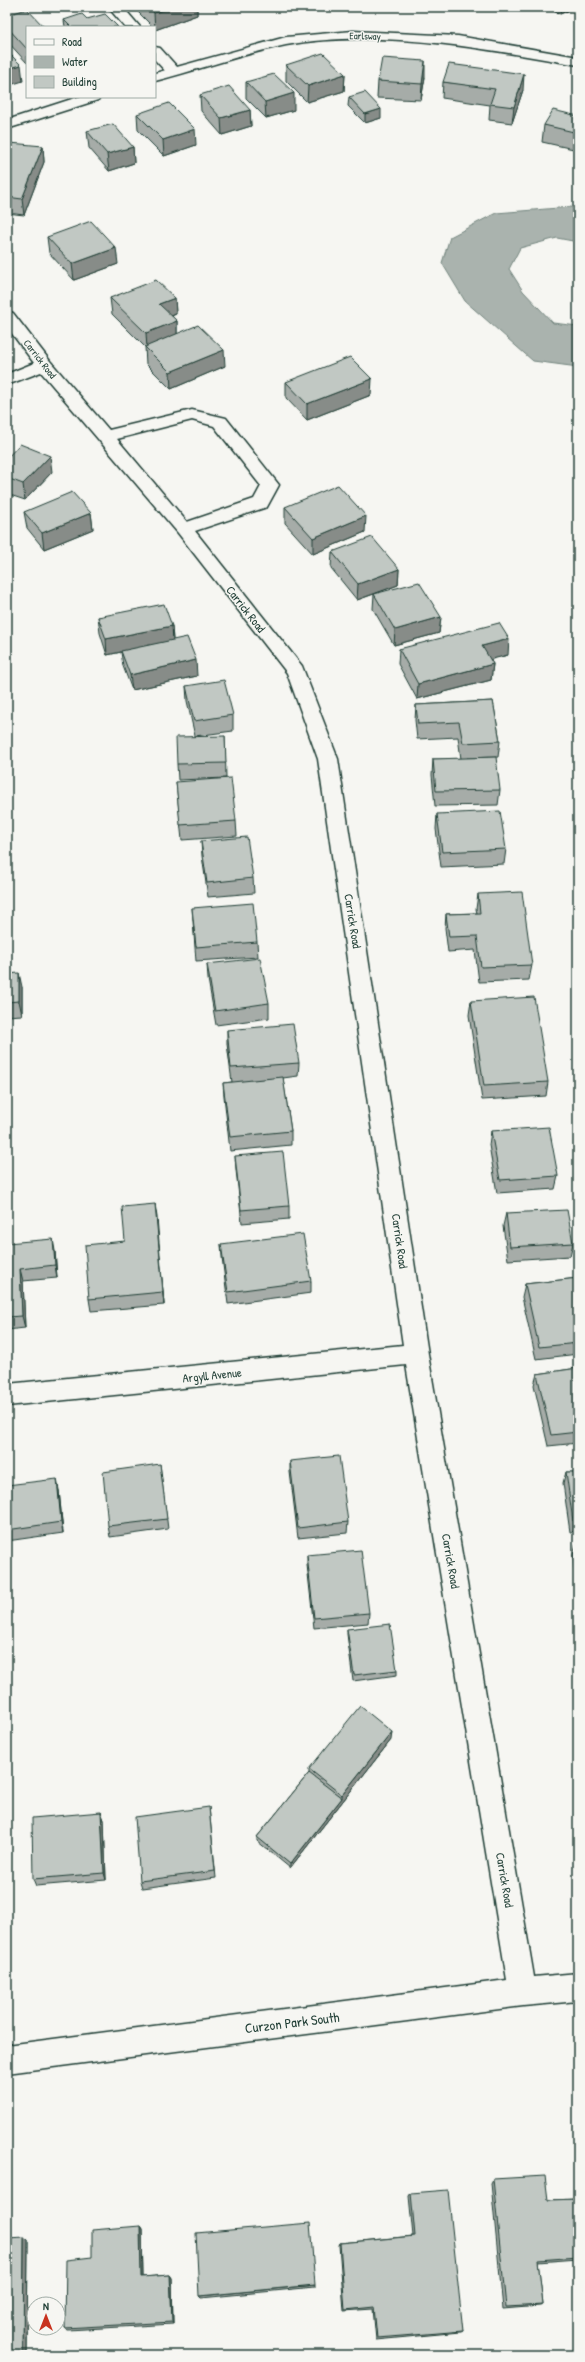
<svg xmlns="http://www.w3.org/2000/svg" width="585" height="2362" font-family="'Patrick Hand',sans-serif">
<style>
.water{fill:#aab3ae;stroke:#72847d}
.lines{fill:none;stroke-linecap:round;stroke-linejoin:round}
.service-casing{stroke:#1f3d34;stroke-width:3}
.minor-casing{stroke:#1f3d34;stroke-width:3}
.service{fill:#f6f6f2;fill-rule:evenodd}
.minor{fill:#f6f6f2;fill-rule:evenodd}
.wall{fill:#a6aca8;stroke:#1f3d34}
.shaded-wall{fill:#878c88;stroke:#1f3d34}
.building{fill:#c1c8c3;stroke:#1f3d34}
.labels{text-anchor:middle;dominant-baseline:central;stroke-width:3;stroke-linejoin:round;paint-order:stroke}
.far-street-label{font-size:10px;fill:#1f3d34;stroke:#f6f6f2}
.street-label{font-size:12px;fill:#1f3d34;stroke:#f6f6f2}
.near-street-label{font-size:14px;fill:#1f3d34;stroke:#f6f6f2}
</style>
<rect width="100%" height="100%" fill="#f6f6f2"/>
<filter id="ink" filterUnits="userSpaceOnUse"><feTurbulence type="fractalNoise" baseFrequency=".025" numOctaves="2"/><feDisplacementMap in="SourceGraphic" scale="8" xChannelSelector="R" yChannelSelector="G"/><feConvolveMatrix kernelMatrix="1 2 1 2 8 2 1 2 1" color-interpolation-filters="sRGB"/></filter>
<g filter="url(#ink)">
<path class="water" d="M571,207l7,2v33l-21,-4 -37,10 -11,21 14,22 30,32 25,3v41l-45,-6 -68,-60 -23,-38 8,-26 46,-24z"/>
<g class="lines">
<g class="service-casing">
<g id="service">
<path d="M108,7h15l17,20h-15z"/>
<path d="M155,47l5,1 18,20 2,3 -2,3h-10l-13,-14z"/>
</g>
</g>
<g class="minor-casing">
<g id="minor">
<path d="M353,31l105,5 120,21v8c-91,-16 -199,-37 -292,-20 -44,9 -87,25 -131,36v-8l131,-36z"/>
<path d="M78,97h22l-2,3 -91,29v-9z"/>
<path d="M7,311l6,2 37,48 59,69 83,-20 34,8 53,67 -12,22 -72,24 107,135 36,93 90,595 106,623 44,-4v28l-55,5 -516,67v-28l500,-65 -101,-615 -399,41v-22l396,-39 -85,-586 -31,-86 -109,-140 -137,-161 -34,13v-11l27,-11 -27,-36zM192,420l22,6 47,60 -7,13 -67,23 -70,-83z"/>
</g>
</g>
<use href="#service" class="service"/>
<use href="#minor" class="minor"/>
</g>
<g class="wall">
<path d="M133,7h64v8l-42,15v-3h-2z"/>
<path d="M549,7h28l-17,7z"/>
<path d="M7,15l20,12v36l-20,-22z"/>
<path d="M87,19l31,8h-53l-1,-7z"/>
<path d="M286,65l59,9 -1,17 -37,11 -21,-21z"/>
<path d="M425,77l-4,23 -44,-2 1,-17z"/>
<path d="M246,82l48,28 -28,8 -20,-20z"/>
<path d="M443,82l80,8 -11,33 -23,-3 1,-15 -48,-7z"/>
<path d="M200,95l50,15 1,16 -29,9 -21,-24z"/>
<path d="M349,97l32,21 -16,5 -17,-17z"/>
<path d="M137,114l59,31 -32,11 -26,-26z"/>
<path d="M578,116v34l-36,-8 2,-17z"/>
<path d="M87,131l46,16 1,16 -25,8 -20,-23z"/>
<path d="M43,146l1,16 -20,53 -17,-2v-62z"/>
<path d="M47,237l71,27 -44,16 -25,-27z"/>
<path d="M110,298h65l1,16 -4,2 5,5v13l48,32 -54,23 -25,-25 -1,-17 -33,-33z"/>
<path d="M286,382l85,13 -64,25 -21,-22z"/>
<path d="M7,458l45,14 -27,28 -18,-6z"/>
<path d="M285,507l80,25 -52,22 -28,-31z"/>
<path d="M24,512l67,1 2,16 -49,20 -17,-21z"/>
<path d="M332,552l67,17 -1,16 -22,8 65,24 -2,16 -45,12 -21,-36 1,-15 -17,6 -26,-32z"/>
<path d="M98,617l74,9 1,14 24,36 -65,14 -9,-24 -2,-14 -14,3 -7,-22z"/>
<path d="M399,649l109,6 -18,4 3,5 -2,16 -74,19 -19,-35z"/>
<path d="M186,686l47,29v16l-38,5 -8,-35z"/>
<path d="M493,701l7,40 -2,16 -31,1 33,32 -2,15 -63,1 -3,-31 1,-16h28l-3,-22 -41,2 -2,-19 1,-15z"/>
<path d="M225,736l1,42 -48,2 -1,-16z"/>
<path d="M176,782l60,39 1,15 -55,4z"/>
<path d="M437,814l69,35 -2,15 -63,3 -5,-38z"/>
<path d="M201,841l52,37 1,15 -46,4 -6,-41z"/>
<path d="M478,894l54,71 -3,15 -50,2 -4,-32 -27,2 -3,-24 1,-14 31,-1 -1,-4z"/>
<path d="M192,908l65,34 1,15 -62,4z"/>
<path d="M207,964l62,39v15l-53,7 -8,-46z"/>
<path d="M7,974l15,13v28l-15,1z"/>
<path d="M471,1001l77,81 -2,14 -64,4 -13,-85z"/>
<path d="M227,1030l72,33 -1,13 -15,2 8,53v14l-61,6 -6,-55 -1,-13 9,-1 -5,-38z"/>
<path d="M491,1131l67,45 -3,13 -58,4 -8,-48z"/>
<path d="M235,1156l54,50v13l-47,4 -6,-53z"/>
<path d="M155,1204l9,101 -73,6 -2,-12 36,-58z"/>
<path d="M506,1213l67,30 -3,13 -62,4 -5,-34z"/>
<path d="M7,1243l48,8 2,27 -34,3 2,47 -18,2z"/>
<path d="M221,1244l90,37v12l-83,11 -6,-47z"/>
<path d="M578,1278v76l-42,5 -14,-62 3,-13z"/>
<path d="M578,1368v75l-30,3 -14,-61 3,-11z"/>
<path d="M290,1461l58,61 -1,11 -49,5 -8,-66z"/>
<path d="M160,1464l8,65 -58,8 -2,-11z"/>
<path d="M566,1472h12v59l-8,1 -7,-49z"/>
<path d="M7,1485l52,5 4,43 -56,8z"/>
<path d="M576,1544h2v58h-1l-4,-47z"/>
<path d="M307,1555l62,58 -1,10 -54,5 -7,-63z"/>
<path d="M347,1629l50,41v5l-44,6 -6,-47z"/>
<path d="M391,1740l-101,128 -33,-27v-4l52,-64v-4z"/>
<path d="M209,1807l7,71 -74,10 -2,-7z"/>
<path d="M101,1812l3,8 2,60 -70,6 -3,-7z"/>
<path d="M493,2179l55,21 30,-1v60l-40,3 5,43 -3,1 -37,3 -12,-126z"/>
<path d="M411,2193l52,138 -2,1 -85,8 -3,-31 -29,2 -5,-66 1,-2 73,-7 -4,-40z"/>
<path d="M140,2226l2,3 1,48 27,-2 2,3 1,46 -105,6 -3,-2 27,-71z"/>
<path d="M7,2238l21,2 -1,113 -20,1z"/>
<path d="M315,2285v2l-114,11 -2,-2z"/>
</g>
<g class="shaded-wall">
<path d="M173,7h24v8l-42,15 -1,-17z"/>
<path d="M561,7h16l-17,7z"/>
<path d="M425,61v16l-4,23 1,-16z"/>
<path d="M21,65l2,16 -16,5v-17z"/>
<path d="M345,74l-1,17 -37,11 1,-16z"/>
<path d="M524,74l-1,16 -11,33 2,-16z"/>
<path d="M294,93v17l-28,8 -1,-16z"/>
<path d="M381,109v9l-16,5v-9z"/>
<path d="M250,110l1,16 -29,9 -1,-17z"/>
<path d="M195,129l1,16 -32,11 -1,-16z"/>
<path d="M43,146l1,16 -20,53 -2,-16z"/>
<path d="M133,147l1,16 -25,8 -2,-17z"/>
<path d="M116,248l2,16 -44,16 -2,-16z"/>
<path d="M175,298l1,16 -16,6 -1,-16z"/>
<path d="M177,321v16l-30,12 -1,-16z"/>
<path d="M224,350l1,16 -54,23 -1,-17z"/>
<path d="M372,379l-1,16 -64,25v-16z"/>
<path d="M50,456l2,16 -27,28 -2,-16z"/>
<path d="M91,513l2,16 -49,20 -2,-16z"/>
<path d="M366,516l-1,16 -52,22v-16z"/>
<path d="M399,569l-1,16 -41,15 1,-16z"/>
<path d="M441,617l-2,16 -45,12 1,-15z"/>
<path d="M172,626l1,15 -66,14 -1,-16z"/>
<path d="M509,639l-1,16 -27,7 1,-16z"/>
<path d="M196,660l1,16 -65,14 -2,-15z"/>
<path d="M493,664l-2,16 -74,19 1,-15z"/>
<path d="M19,973l3,14v28l-3,-14z"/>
<path d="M155,1204l2,13 7,88 -1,-13z"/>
<path d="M53,1239l2,12 2,27 -2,-13z"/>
<path d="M20,1269l3,12 2,47 -3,-12z"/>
<path d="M57,1479l2,11 4,43 -2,-11z"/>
<path d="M392,1732l-1,8 -101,128v-4l52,-66v-3z"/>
<path d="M101,1812l3,8 2,60 -2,-7z"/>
<path d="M140,2226l2,3 1,50 -2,-2z"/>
<path d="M24,2237l4,3 -1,113 -4,-1z"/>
<path d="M170,2275l2,3 1,46 -1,-2z"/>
</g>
<g class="building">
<path d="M148,7h25l-19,6z"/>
<path d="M27,9l17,18h-17v22l-20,-22v-12z"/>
<path d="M82,14l5,5 18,-5 13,13h-47l-7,-7z"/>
<path d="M7,51l14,14 -14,4z"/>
<path d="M323,53l22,21 -37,12 -22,-21z"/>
<path d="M382,58l43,3 -3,23 -44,-3z"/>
<path d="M449,64l75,10 -10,33 -24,-3 5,-15 -52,-7z"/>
<path d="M274,74l20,19 -29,9 -19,-20z"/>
<path d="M229,86l21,24 -29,8 -21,-23z"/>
<path d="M365,92l16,17 -16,5 -16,-17z"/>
<path d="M169,103l26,26 -32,11 -26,-26z"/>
<path d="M553,110l25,6v17l-34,-8z"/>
<path d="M113,124l20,23 -26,7 -20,-23z"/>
<path d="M10,143l33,3 -21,53 -15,-2v-46z"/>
<path d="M91,221l25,27 -44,16 -25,-27z"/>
<path d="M156,280l19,18 -16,6 18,17 -31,12 -36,-35z"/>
<path d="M198,325l26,25 -54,22 -25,-25z"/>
<path d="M350,357l22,22 -65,25 -21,-22z"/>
<path d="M20,444l30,12 -27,28 -16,-6v-20z"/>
<path d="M338,485l28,31 -53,22 -28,-31z"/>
<path d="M72,492l19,21 -49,20 -18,-21z"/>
<path d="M372,537l27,32 -41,15 -26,-32z"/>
<path d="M419,582l22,35 -46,13 -21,-36z"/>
<path d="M164,604l8,22 -66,13 -8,-22z"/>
<path d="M499,623l10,16 -27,7 11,18 -75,20 -19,-35z"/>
<path d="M187,637l9,23 -66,15 -9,-24z"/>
<path d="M224,680l9,35 -39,6 -8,-35z"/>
<path d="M493,701l7,40 -37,2 -4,-21 -41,2 -2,-19z"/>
<path d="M225,736l1,27 -49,1 -1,-27z"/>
<path d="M496,757l4,33 -64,1 -3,-32z"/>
<path d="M231,778l5,43 -56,4 -4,-43z"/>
<path d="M500,811l6,38 -64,3 -5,-38z"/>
<path d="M247,837l6,41 -46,5 -6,-42z"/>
<path d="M522,892l10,73 -51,2 -4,-31 -28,1 -3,-23 34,-1 -2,-19z"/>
<path d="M253,903l4,39 -61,5 -4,-39z"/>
<path d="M260,958l9,45 -54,8 -8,-47z"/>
<path d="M19,973v28l-12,1v-28z"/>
<path d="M534,997l14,85 -64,4 -13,-85z"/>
<path d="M293,1024l6,39 -68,5 -4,-38z"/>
<path d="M283,1077l8,54 -61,6 -7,-54z"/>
<path d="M549,1127l9,49 -58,4 -9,-49z"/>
<path d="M283,1152l6,54 -48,4 -6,-54z"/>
<path d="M155,1204l8,88 -74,7 -4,-54 40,-4 -3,-34z"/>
<path d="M567,1210l6,33 -63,4 -4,-34z"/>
<path d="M303,1234l8,47 -83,11 -7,-48z"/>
<path d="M53,1239l2,26 -35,4 2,47 -15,1v-74z"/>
<path d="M578,1278v65l-39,4 -14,-63z"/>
<path d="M578,1368v64l-27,3 -14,-61z"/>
<path d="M339,1456l9,66 -50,6 -8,-67z"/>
<path d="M160,1464l7,55 -59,7 -5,-54z"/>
<path d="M566,1472h12v49h-5z"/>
<path d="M57,1479l4,43 -54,8v-45z"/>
<path d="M576,1544h2v20z"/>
<path d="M361,1550l8,63 -55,5 -7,-63z"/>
<path d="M390,1624l7,46 -43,5 -7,-46z"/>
<path d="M360,1706l32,26 -50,63 -33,-26z"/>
<path d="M309,1773l33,25 -52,66 -33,-27z"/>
<path d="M209,1807l6,64 -75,10 -5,-64z"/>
<path d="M101,1812l3,61 -71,6 -1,-61z"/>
<path d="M545,2176l3,24 30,-1v58l-40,3 5,45 -37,2 -13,-128z"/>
<path d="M448,2190l15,141 -86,7 -3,-31 -29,3 -5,-67 75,-7 -4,-43z"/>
<path d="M310,2223l5,62 -116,11 -3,-63z"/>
<path d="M140,2226l1,51 29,-2 2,47 -107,6 1,-68 26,-3v-27z"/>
<path d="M24,2237l-1,115 -16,1v-115z"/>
</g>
</g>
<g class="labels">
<g class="far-street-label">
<text transform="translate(365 36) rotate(1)">Earlsway</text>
<text transform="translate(40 359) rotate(52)">Carrick Road</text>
</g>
<g class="street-label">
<text transform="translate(246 609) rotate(52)">Carrick Road</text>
<text transform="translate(353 921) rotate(81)">Carrick Road</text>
<text transform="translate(400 1241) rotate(82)">Carrick Road</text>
<text transform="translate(212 1375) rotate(-6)">Argyll Avenue</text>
<text transform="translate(451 1561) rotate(80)">Carrick Road</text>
<text transform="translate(505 1880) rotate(80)">Carrick Road</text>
</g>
<g class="near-street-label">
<text transform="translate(292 2022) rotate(-7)">Curzon Park South</text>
</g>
</g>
<rect width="585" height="2362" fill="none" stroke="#f6f6f2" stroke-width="24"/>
<rect x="12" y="12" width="561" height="2338" fill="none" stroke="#1f3d34" stroke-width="1.5" filter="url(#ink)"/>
<rect x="26" y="26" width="130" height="72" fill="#f6f6f2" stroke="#a0aca6"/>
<rect x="34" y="39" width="20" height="6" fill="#f6f6f2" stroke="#a0aca6"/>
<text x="62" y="46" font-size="12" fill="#1f3d34">Road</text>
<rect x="34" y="56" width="20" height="12" fill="#aab3ae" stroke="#a0aca6"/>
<text x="62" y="66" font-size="12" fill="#1f3d34">Water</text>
<rect x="34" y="76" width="20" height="12" fill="#c1c8c3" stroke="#a0aca6"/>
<text x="62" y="86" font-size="12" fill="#1f3d34">Building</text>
<g transform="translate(46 2316)"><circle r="19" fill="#f6f6f2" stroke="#a0aca6"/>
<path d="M0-3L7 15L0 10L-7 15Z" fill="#c8321e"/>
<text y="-6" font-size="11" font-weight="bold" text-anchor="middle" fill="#1f3d34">N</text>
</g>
</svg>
